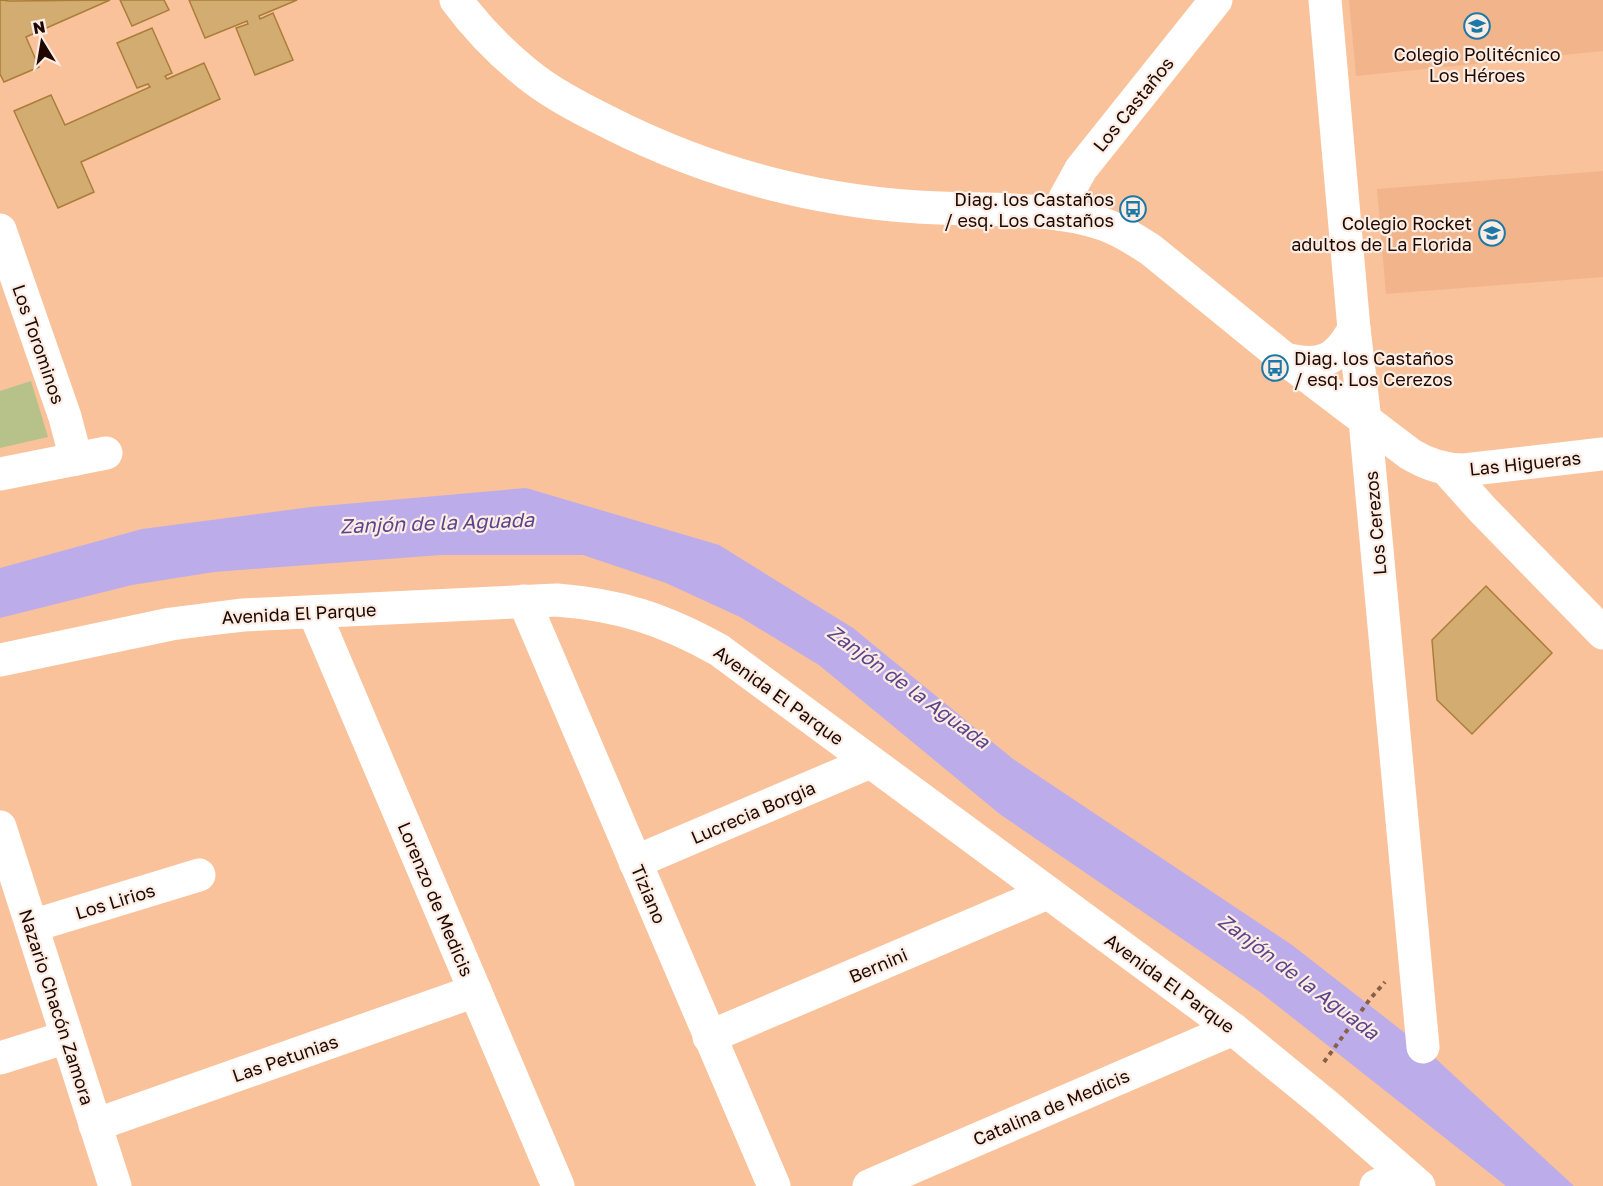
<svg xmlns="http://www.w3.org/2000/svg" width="1603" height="1186" font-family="'Golos Text',sans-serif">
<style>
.built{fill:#f2b58b}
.green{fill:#b7c18a}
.water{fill:#bdacea}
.building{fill:#d3ac72;stroke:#aa7e38;stroke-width:1.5}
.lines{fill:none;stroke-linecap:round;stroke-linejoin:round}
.path{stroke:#87604a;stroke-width:4;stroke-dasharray:4.5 4.5;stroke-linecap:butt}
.street{stroke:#fff;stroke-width:33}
.secondary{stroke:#fff;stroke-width:33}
.labels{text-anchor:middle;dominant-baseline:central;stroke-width:4.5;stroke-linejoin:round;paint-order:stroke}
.poi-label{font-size:18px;fill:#1f0800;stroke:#fbede3;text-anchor:end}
.street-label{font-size:18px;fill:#1f0800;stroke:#fbede3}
.water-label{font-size:20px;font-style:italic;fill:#5c448d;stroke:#fbede3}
</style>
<rect width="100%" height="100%" fill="#f9c29b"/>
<g class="built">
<path d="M1349,0h254v51l-247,25z"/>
<path d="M1603,171v106l-217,17 -9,-105z"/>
</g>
<path class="green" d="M31,381l17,56 -48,11v-57z"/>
<path class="water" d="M526,488l193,57 134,83 160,131 279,186 131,102 151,139h-68l-246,-194 -259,-177 -182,-150 -79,-48 -74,-34 -83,-28h-142l-227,17 -82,13 -132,33v-50l142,-39 169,-22z"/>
<g class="building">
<path d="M0,0l10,1 100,-1 -84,37 13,30 -35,15 -4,-8z"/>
<path d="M120,0h44l5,10 -37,16z"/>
<path d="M189,0h108l-38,16 1,3 13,-6 20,47 -38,15 -19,-47 12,-4 -1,-3 -42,17z"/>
<path d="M152,28l20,45 -7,3 2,3 37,-16 16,36 -139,63 13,30 -36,16 -44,-97 37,-16 14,30 85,-38 -2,-3 -11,4 -20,-45z"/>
<path d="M1486,586l66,67 -80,81 -35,-34 -5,-60z"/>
</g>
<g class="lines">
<path class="path" d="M1324,1062l46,-63 15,-17"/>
<g class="street">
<path d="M1059,214l6,-16 16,-29 135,-169"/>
<path d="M0,230l65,187 11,42"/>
<path d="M1365,420l58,627"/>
<path d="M1447,470l36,40 120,123"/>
<path d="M0,474l106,-21"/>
<path d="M524,601l250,585"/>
<path d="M314,612l244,574"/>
<path d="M635,862l235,-100"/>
<path d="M32,926l167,-51"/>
<path d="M709,1037l338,-144"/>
<path d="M0,1058l67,-21"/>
<path d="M95,1125l380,-134"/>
<path d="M869,1186l364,-157"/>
<path d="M1376,1186l29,-12"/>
</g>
<g class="secondary">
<path d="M456,0c20,27 43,51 69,72 24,20 53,35 81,49 98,50 203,79 312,86 61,4 126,-2 185,17 17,6 33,16 48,26l134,109 125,95c18,11 34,16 54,16l139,-16"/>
<path d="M1325,0l29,329 11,91"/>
<path d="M1285,359c36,9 51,2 69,-30"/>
<path d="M0,660l171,-36 39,-5 33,-4 314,-15c63,5 106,19 162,50l514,379 93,76 93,81"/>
<path d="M0,827l115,359"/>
</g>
</g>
<defs>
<g id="school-ring" transform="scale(1.35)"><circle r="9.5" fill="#fbede3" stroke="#1c78a6" stroke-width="1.5"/><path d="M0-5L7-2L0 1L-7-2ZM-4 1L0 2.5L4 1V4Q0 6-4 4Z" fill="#1c78a6"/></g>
<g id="bus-ring" transform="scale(1.35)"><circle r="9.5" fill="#fbede3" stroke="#1c78a6" stroke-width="1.5"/><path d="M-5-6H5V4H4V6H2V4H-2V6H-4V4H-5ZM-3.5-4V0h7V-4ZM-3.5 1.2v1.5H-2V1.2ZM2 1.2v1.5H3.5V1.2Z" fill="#1c78a6"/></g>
</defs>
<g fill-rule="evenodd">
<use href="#school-ring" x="1477" y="26"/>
<use href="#bus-ring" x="1133" y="209"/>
<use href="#school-ring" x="1492" y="233"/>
<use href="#bus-ring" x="1275" y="368"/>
</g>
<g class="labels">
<g class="poi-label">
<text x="1477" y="54" text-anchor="middle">Colegio Politécnico<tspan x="1477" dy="21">Los Héroes</tspan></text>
<text x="1114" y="199">Diag. los Castaños<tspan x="1114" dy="21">/ esq. Los Castaños</tspan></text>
<text x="1472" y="223">Colegio Rocket<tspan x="1472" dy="21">adultos de La Florida</tspan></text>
<text x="1294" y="358" text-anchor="start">Diag. los Castaños<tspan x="1294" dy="21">/ esq. Los Cerezos</tspan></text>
</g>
<g class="street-label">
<text transform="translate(1133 104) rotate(-51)">Los Castaños</text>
<text transform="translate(39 344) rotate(71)">Los Torominos</text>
<text transform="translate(1525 463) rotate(-6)">Las Higueras</text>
<text transform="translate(1375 523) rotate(-95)">Los Cerezos</text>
<text transform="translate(299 613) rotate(-3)">Avenida El Parque</text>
<text transform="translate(779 695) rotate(36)">Avenida El Parque</text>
<text transform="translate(753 812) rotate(-23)">Lucrecia Borgia</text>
<text transform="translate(649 894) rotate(67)">Tiziano</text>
<text transform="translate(436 899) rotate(67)">Lorenzo de Medicis</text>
<text transform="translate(115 901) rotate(-17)">Los Lirios</text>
<text transform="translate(878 965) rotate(-23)">Bernini</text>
<text transform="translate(1170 983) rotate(36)">Avenida El Parque</text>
<text transform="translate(57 1007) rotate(72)">Nazario Chacón Zamora</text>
<text transform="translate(285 1058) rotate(-19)">Las Petunias</text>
<text transform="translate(1051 1107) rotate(-23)">Catalina de Medicis</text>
</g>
<g class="water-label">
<text transform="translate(437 522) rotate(-2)">Zanjón de la Aguada</text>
<text transform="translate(909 686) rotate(36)">Zanjón de la Aguada</text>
<text transform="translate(1299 976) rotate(37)">Zanjón de la Aguada</text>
</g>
</g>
<g transform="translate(42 42) rotate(349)" stroke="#fbede3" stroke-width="4.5" paint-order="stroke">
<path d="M0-4.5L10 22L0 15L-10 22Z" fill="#1f0800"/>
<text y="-9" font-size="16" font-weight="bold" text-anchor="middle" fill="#1f0800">N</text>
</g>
</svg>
